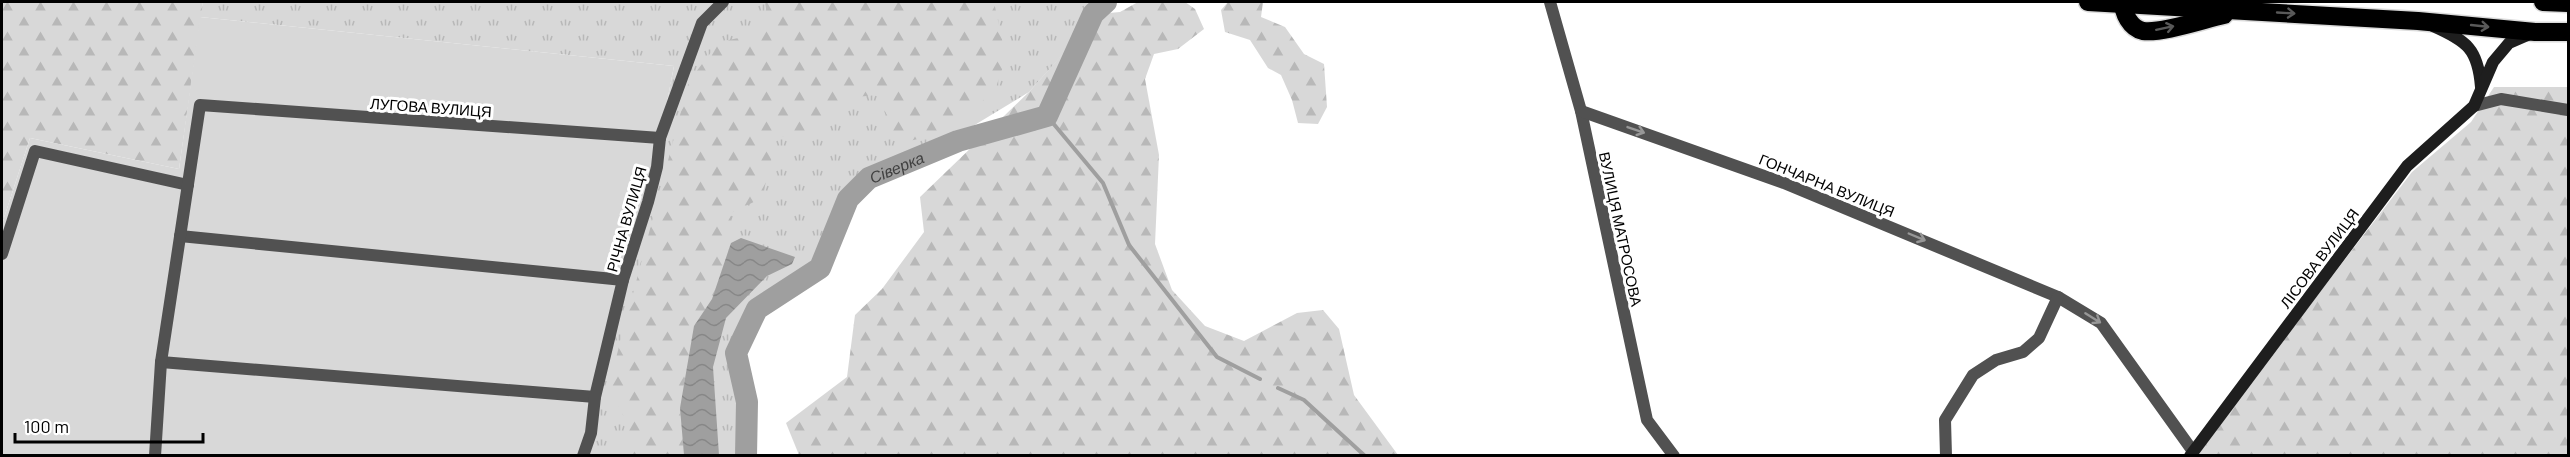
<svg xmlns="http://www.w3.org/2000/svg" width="2570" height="457" font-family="Barlow,sans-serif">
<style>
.grass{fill:url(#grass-tufts)}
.forest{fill:url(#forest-firs)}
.garden{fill:#d8d8d8}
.water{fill:url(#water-waves)}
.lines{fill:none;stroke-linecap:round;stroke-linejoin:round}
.stream{stroke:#9f9f9f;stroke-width:4}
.river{stroke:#9f9f9f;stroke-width:22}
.highway-casing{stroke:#dbdbdb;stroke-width:21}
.street{stroke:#515151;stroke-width:12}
.secondary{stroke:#1e1e1e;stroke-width:12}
.highway{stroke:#000;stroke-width:18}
.oneway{stroke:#595959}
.oneway2{stroke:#979797}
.labels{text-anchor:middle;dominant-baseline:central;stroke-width:6;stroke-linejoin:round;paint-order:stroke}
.street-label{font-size:15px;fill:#000;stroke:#fff}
.water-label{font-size:16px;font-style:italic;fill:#404040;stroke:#fff}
</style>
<defs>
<pattern id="grass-tufts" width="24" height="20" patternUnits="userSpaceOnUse" patternTransform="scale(1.5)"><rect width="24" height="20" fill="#d8d8d8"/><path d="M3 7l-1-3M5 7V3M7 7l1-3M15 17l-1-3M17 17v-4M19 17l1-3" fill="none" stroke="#b8b8b8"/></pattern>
<pattern id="forest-firs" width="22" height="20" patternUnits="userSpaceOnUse" patternTransform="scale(1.5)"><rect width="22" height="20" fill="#d8d8d8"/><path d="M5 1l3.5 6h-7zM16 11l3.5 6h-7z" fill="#b8b8b8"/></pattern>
<pattern id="water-waves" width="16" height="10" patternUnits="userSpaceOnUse" patternTransform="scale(1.5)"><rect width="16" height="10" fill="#9f9f9f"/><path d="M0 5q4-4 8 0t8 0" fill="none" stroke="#878787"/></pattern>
</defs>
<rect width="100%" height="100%" fill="#fff"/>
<path class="grass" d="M203,2h907l-81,90 -56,34 -97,41 -32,26 -30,68 -64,45 -24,43 14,71 -5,36 -152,-1 77,-317 14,-72 -474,-49z"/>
<g class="forest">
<path d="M2,2h201l-24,167 -149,-31 -28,86z"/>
<path d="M765,2h229l12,56 -10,29 -41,43 -58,14 -18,-49 -37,3 -22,36 -43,3 -15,61 -31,15v30l-19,56 -18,27 -14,82 4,47h-55l-7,-46 -16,-13 83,-315 30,-39 34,-7 15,-14z"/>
<path d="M1138,2h47l10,7 9,20 -26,20 -24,5 -9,25 14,76 -4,89 17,46 33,36 39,15 53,-28 26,-3 16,19 15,66 44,60h-599l-13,-32 61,-46 8,-62 27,-26 42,-57 -4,-35 109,-105 69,-78 22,-2z"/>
<path d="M1228,2h35l-2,15 24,10 19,27 20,10 3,43 -9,17 -20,-1 -6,-23 -11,-25 -13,-7 -18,-28 -25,-8 -4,-22z"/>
<path d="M2494,87h74v368l-374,1 218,-284 59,-50z"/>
</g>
<path class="garden" d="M200,17l474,49 -14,72 -77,317 -581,1v-232l28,-86 149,31z"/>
<path class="water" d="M741,238l54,19 -3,7 -25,12 -41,42 -13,49 6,88h-35l-4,-47 14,-82 18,-27 19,-56z"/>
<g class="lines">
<g class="stream">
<path d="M1047,116l56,67 26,62 88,112 43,22"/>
<path d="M1278,388l26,12 61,56"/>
</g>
<path class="river" id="s1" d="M746,456l1,-54 -11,-49 21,-44 63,-41 28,-69 21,-21 89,-37 89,-25 46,-102 13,-12"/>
<g class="highway-casing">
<g id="highway">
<path d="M2088,2l330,19 117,11h33"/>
<path d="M2123,2c0,11 7,26 20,29 18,3 62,-12 81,-16"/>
<path d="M2543,2l25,1"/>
</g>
</g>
<g class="street">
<path d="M1550,2l31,109 66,309 27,36"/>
<path d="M2474,106l27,-7 67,11"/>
<path d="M1581,111l203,72 274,114 43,26 91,127"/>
<path d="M180,236l443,44"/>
<path d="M2,254l33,-103 153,34"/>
<path d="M161,362l434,35"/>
<path d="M155,456l6,-94 39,-257 460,33"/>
<path d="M583,456l8,-23 4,-36 28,-117 25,-78 9,-35 3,-29 42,-115 21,-21"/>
<path d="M1946,456l-1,-36 28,-45 23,-15 27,-8 16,-14 19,-41"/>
</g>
<g class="secondary">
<path d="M2433,26c34,15 45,23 48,61"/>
<path d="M2190,456l217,-290 67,-60 19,-44 16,-19 23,-10"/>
</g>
<use href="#highway" class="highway"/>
</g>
<defs><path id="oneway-shaft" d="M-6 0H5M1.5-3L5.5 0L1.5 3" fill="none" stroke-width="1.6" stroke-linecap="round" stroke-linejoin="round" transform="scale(1.5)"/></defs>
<g class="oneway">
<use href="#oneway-shaft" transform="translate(2286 13) rotate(3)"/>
<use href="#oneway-shaft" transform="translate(2480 26) rotate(6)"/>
<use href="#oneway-shaft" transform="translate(2165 28) rotate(-12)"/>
</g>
<g class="oneway2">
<use href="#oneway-shaft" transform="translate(1636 130) rotate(19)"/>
<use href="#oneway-shaft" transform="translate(1917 237) rotate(23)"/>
<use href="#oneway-shaft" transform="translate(2093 318) rotate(32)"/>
</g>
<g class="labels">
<g class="street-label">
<text transform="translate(431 107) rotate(4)">ЛУГОВА ВУЛИЦЯ</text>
<text transform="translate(1827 185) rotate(22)">ГОНЧАРНА ВУЛИЦЯ</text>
<text transform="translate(626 219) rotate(-74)">РІЧНА ВУЛИЦЯ</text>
<text transform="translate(1621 229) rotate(78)">ВУЛИЦЯ МАТРОСОВА</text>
<text transform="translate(2319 258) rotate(-53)">ЛІСОВА ВУЛИЦЯ</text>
</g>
<g class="water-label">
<text stroke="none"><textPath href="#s1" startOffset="362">Сіверка</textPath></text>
</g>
</g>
<rect width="2570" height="457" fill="none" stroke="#000000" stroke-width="6"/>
<path d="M15 433v9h188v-9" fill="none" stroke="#000000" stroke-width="3"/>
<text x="24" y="433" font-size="18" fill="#000000" stroke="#ffffff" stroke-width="4.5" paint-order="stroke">100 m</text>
</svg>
